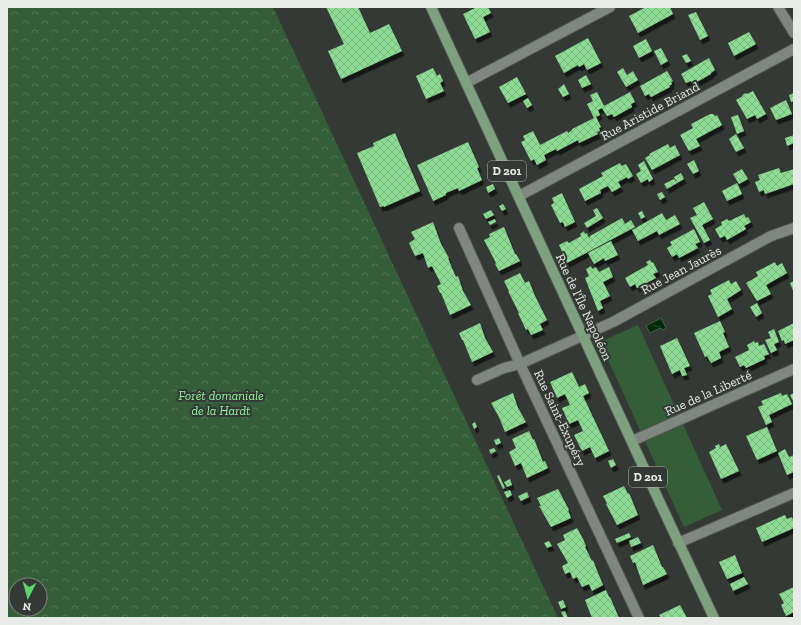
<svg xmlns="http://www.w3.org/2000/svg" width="801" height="625" font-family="'Zilla Slab',serif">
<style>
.green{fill:#345e38}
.forest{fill:url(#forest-crowns);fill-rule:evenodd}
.water{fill:url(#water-ripples);stroke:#45634a}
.building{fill:url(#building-cross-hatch);filter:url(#shadow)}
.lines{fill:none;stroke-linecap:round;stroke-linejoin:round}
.minor-casing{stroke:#515551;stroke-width:12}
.major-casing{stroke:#515551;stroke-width:12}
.minor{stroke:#808680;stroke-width:10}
.major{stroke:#7da07f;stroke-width:10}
.labels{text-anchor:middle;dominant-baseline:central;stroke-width:4;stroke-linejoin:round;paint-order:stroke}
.shield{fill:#343935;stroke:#b1b5b2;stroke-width:1}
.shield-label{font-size:12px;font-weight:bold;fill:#e7eae7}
.street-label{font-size:13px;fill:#e7eae7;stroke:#343935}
.park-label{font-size:13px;font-style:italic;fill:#91f69b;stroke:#343935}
</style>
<defs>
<pattern id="forest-crowns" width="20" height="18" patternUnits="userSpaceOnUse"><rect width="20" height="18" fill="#345e38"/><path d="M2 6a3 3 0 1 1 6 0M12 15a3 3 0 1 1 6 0" fill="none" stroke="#517555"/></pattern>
<pattern id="water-ripples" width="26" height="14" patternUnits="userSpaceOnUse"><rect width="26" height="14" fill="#002906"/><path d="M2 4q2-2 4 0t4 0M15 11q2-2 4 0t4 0" fill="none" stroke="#25482a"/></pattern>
<pattern id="building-cross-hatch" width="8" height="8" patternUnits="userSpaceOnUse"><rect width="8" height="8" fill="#8ddc94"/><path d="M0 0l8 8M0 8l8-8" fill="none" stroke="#7bb680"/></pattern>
<filter id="shadow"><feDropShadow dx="2.5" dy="4.5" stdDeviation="0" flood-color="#0009"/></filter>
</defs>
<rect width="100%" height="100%" fill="#343935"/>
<path class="green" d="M638,325l84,185 -38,17 -84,-185z"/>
<path class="forest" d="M7,7h266l285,611h-551zM16,585h24v24h-24z"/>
<path class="water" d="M661,318l5,10 -3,2 -3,-2 -10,5 -4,-7z"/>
<g class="building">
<path d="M326,7h32l12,26 19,-9 13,27 -61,28 -13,-28 16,-7z"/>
<path d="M477,7h11l3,6 -8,4 7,15 -15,7 -12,-25z"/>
<path d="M646,7h24l3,7 -35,19 -9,-17z"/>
<path d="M696,12l12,24 -8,4 -12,-25z"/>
<path d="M749,32l7,12 -22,12 -6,-13z"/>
<path d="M588,38l13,25 -14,7 -3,-6 -5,3 -1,-2 -14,8 -9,-17z"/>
<path d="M646,39l6,12 -13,7 -6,-12z"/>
<path d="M661,48l7,13 -7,4 -7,-14z"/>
<path d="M687,54l4,7 -5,2 -4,-7z"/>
<path d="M709,58l6,12 -4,3v1l-18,10 -2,-3 -5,2 -5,-9z"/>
<path d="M433,68l4,8 3,-2 3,7 -3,2 4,8 -18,8 -10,-23z"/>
<path d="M623,68l4,7 6,-4 5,9 -12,7 -9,-15z"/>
<path d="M667,71l6,10 -2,1 1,2 -3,2 1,1 -19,10 -2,-3 -4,2 -5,-10z"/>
<path d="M586,75l5,9 -9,4 -4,-8z"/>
<path d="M517,77l9,17 -18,9 -9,-16z"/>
<path d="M564,84l5,10 -6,3 -5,-8z"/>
<path d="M753,91l13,23 -9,5 -2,-4 -8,4 -11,-19 7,-4 -1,-1 4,-2 1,1z"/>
<path d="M597,92l7,14 26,-14 5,10 -4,2 1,3 -18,10 -2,-3 -5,2 -5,-8 -4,2 2,5 -4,2 5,10 -2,1 1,3 -3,1 1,2 -19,9 -1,-3 -21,11 -1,-2 -12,6 2,5 -9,5 -3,-6 -3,2 -10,-19 4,-2 -2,-4 10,-5 7,14 27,-14 1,2 4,-3v-1l22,-11 -7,-14 6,-3 -3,-6z"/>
<path d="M794,93v8l-3,1 -2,-7z"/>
<path d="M528,98l4,7 -5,3 -4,-7z"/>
<path d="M786,100l6,14 -16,6 -6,-12z"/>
<path d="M710,114h3l2,2 2,-1 5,10 -26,14 4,7 -11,5 -9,-16 13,-7 -2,-4z"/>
<path d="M738,115l6,16 -7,3 -6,-17z"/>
<path d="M395,133l25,58 -36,16v-1l-4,1 -23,-54 17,-7 -1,-3z"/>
<path d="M736,134l8,14 -8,4 -7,-13z"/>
<path d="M794,135v8l-7,3 -2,-8z"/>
<path d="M468,142l11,25 -2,1 5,12 -23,11 -1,-3 -12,5v2l-13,6 -16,-36z"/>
<path d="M668,144l2,4 5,-3 5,10 -28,15 -7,-12 5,-3 -1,-1z"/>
<path d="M694,160l5,11 -6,3 -6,-10z"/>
<path d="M644,161l9,18 -4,3 -1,-3 -7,4 -5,-9 5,-3 -3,-6z"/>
<path d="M620,163l2,3 4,-2 7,12 -5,3 -1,-2 -9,5 3,5 -9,5 -4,-6 -8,4 1,3 -16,8 -6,-12 24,-13 -2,-3z"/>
<path d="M779,168l2,5 13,-4v15l-29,10 -1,-4 -5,2 -4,-10 5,-2 -2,-5z"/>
<path d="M742,169l6,10 -9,5 -6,-10z"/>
<path d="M681,173l3,6 -7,4 -3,-6z"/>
<path d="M674,179l3,4 -10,6 -3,-5z"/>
<path d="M737,183l5,11 -15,7 -5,-10z"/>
<path d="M493,184l2,5 -7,4 -2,-6z"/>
<path d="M662,192l3,5 -5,3 -3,-6z"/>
<path d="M562,193l13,29 -10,5 -2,-5 -3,1 -9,-18 3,-2 -2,-5z"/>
<path d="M704,202l9,17 -11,6 8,15 -6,3 -14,-25 7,-3 -4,-7z"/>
<path d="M503,204l3,5 -4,2 -3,-5z"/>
<path d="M597,208l6,10 -16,10 -3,-5 12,-7 -3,-6z"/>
<path d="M491,210l3,5 -8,4 -3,-5z"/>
<path d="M642,211l3,6 -4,2 -3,-6z"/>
<path d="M662,213l4,7 9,-5 5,9 -21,11 -2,-4 -19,10 -6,-11z"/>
<path d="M744,214l2,4 2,-1 3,5 -7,4 2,3 -19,11 -2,-4 -5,2 -5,-9 7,-4 -1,-3 6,-3 2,2z"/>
<path d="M622,218l3,6 6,-4 4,7 -68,36 -8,-18 8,-4 2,2 12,-7 -1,-2 4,-3 1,3 2,-1 2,5 1,-2z"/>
<path d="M495,219l1,3 -6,3 -2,-3z"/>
<path d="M433,222l8,22 8,14h-1l4,10 4,9 2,-1 5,15 8,14 -21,10 -9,-22h-1l-3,-7 4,-2 -9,-18 -4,2 -5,-15 -8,3 -6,-13 6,-4 -4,-7z"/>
<path d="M504,227l11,27h1l4,7 -21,10 -4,-7 1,-1 -12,-23 6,-3 -1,-3z"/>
<path d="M694,229l6,13 -5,2 3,4 -19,10 -2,-4 -5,3 -5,-9 5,-3 -2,-3z"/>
<path d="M611,241l7,14 -13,6 -1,-3 -10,6 -6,-11z"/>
<path d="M650,260l2,3 1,-1 5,10 -5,2 3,4 -19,10 -2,-4 -5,3 -5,-9 23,-13 -2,-3z"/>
<path d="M775,262l2,4 5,-3 5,10 -21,12 5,9 -14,7 -11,-18 12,-7 -2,-4z"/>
<path d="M591,266l1,3 4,-2 3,5 10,-5 4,10 -10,5 7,14 -10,5 3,7 -5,3 -13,-33 4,-2 -3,-7z"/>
<path d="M520,273l5,10 4,-2 6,15 12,24 -7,4 3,6 -12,5 -3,-6 -2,1 -8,-17h1l-11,-22h1l-5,-10z"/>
<path d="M729,280l2,4 5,-3 5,9 -14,9 5,10 -14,8 -10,-21 4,-2 -2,-4z"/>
<path d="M794,281v12l-4,-10z"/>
<path d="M757,303l5,10 -6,4 -6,-10z"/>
<path d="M720,321l5,11 -2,1 6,14 -10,5 2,6 -10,5 -4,-7 -2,1 -11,-24z"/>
<path d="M480,323l5,15 8,14 -21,10 -9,-22h-1l-3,-7z"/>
<path d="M794,323v17l-9,4 -1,-4 -2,1 -4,-10z"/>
<path d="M774,329l5,13 -5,2 3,6 -6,3 -6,-13 6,-2 -3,-6z"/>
<path d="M677,338l13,28 -6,2 3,7 -5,1 -2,-6 -8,4 -12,-28z"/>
<path d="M754,341l1,2 3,-1 1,4 5,-2 5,10 -5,2 1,3 -19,9 -2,-3 -4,2 -5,-10 14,-7 -2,-5z"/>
<path d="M572,372l7,15 6,-3 4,9 -6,3 26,55 -14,7 -5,-11 -8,4 -8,-16 9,-4 -5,-11 -9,4 -7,-16 8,-3 -5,-11 -8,4 -7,-16z"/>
<path d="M513,393l5,15 8,14 -21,10 -6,-15 -8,-14z"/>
<path d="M781,393l1,3 5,-2 5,10 -23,11 3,7 -6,3 -8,-18 5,-2 -2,-4z"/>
<path d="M794,393v10l-4,-8z"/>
<path d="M475,422l2,5 -3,2 -2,-5z"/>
<path d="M767,427l10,24 -20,9 -11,-24z"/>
<path d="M529,431l4,9 1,-1 9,23 2,-1 3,7 -21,10 -6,-15 -6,3 -6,-14 7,-4 -4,-9z"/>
<path d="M499,438l2,5 -5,2 -2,-5z"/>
<path d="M719,444l1,3 6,-3 13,27 -18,8 -12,-27 7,-4 -1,-2z"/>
<path d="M494,448l2,3 -5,3 -2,-4z"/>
<path d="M785,449l4,8 5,-2v17l-7,3 -9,-22z"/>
<path d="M613,459l3,6 -5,3 -3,-7z"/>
<path d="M499,475l6,13 -2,1 -6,-13z"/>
<path d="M510,479l2,6 -5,2 -3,-5z"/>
<path d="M624,486l4,8 1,-1 9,22 -21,10 -11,-21 1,-1 -4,-7z"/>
<path d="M558,489l11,21h-1l3,8 -20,9 -12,-21h2l-4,-8z"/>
<path d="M510,490l2,5 -5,3 -3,-6z"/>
<path d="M527,492l2,5 -8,4 -3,-5z"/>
<path d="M785,515l2,4 5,-2 2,5v6l-32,14 -6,-14z"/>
<path d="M577,528l6,11 3,7 -1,1 7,14 1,-1 3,8 7,17 -11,6 -3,-7 -7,3 -5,-10 -4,2 -3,-7 -5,2 -3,-8 6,-3 -11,-19 8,-4 -2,-5z"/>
<path d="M629,533l2,4 -14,6 -2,-4z"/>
<path d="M638,537l3,6 -10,4 -2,-6z"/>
<path d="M549,541l3,5 -5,2 -3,-5z"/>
<path d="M653,545l9,22h1l4,7 -24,11 -8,-23 -2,1 -3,-7z"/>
<path d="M735,555l7,18 -15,6 -8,-17z"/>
<path d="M744,577l4,7 -15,7 -3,-7z"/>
<path d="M794,587v25l-8,4 -5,-11 3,-2 -5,-9z"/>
<path d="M606,590l3,7h1l9,21h-27l-7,-18z"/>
<path d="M563,600l3,7 -5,2 -3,-7z"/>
<path d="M680,605l7,13h-26l-2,-3z"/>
<path d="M565,611l3,7h-4l-3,-6z"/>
</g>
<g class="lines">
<g class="minor-casing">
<g id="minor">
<path d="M778,7l16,26"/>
<path d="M466,83l144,-76"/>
<path d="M519,196l275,-147"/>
<path d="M459,228l61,136 119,254"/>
<path d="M477,380l27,-12 16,-4 93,-42 158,-86 23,-8"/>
<path d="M632,441l162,-72"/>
<path d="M678,543l116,-50"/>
</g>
</g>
<g class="major-casing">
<path id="major" d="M431,7c95,203 187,408 283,611"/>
</g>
<use href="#minor" class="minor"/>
<use href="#major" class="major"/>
</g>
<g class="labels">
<g class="shield">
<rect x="488" y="161" width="38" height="20" rx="3"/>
<rect x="629" y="467" width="38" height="20" rx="3"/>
</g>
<g class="shield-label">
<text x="507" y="171">D 201</text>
<text x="648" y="477">D 201</text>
</g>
<g class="street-label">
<text transform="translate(650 111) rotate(-28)">Rue Aristide Briand</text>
<text transform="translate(681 270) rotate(-28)">Rue Jean Jaurès</text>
<text transform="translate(584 307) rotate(65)">Rue de l'Île Napoléon</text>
<text transform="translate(708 393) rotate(-24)">Rue de la Liberté</text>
<text transform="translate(560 418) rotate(65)">Rue Saint-Exupéry</text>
</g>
<g class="park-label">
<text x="221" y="395">Forêt domaniale<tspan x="221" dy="15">de la Hardt</tspan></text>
</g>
</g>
<rect width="801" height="625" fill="none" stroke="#e7eae7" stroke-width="16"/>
<g transform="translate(28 597) rotate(186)"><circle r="19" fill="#343935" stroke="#7c807c"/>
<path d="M0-3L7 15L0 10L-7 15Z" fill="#5cd56d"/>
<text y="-6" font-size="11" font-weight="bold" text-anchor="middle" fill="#e7eae7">N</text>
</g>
</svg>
